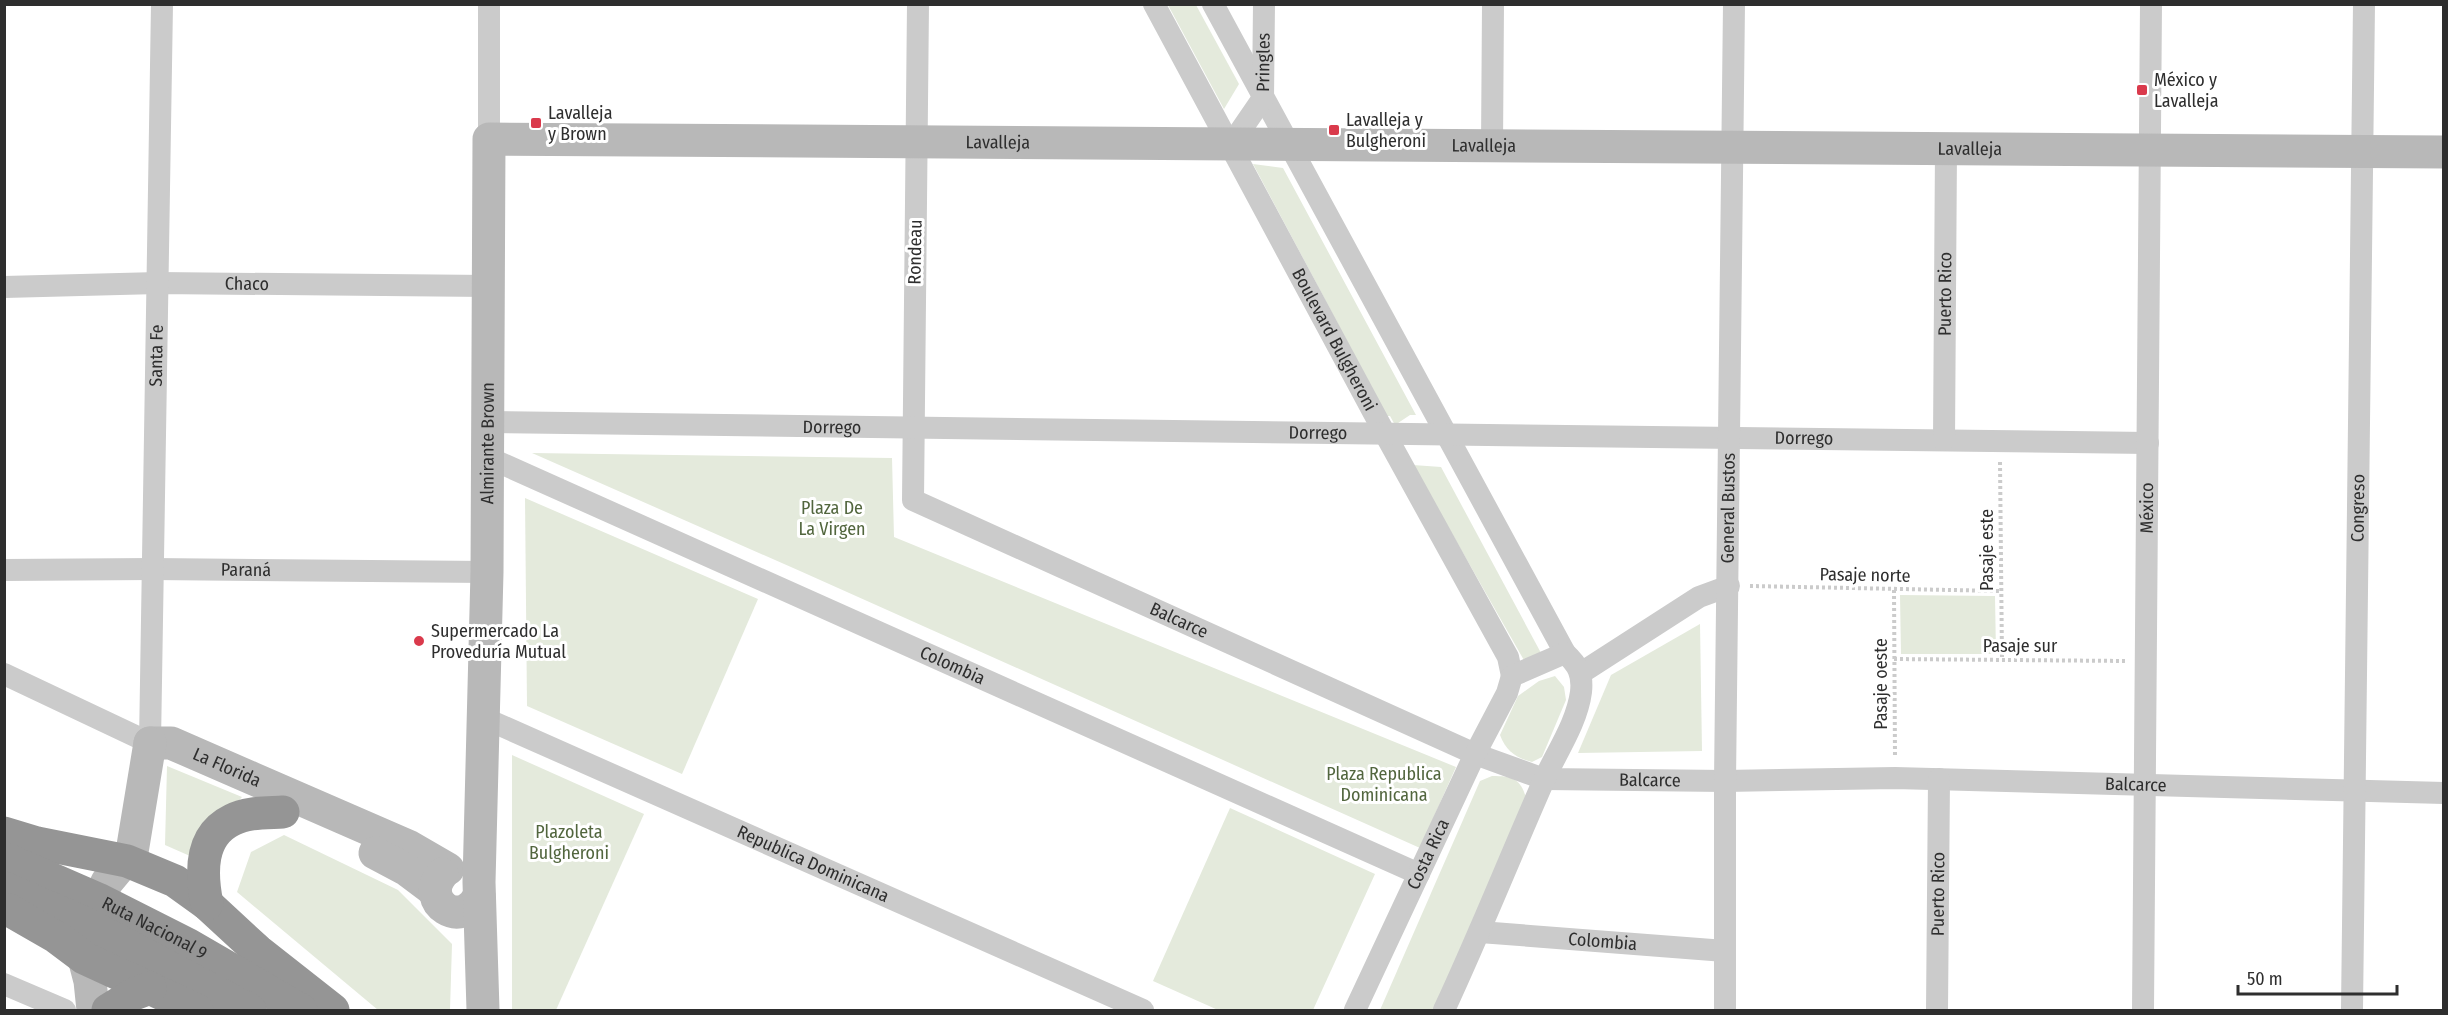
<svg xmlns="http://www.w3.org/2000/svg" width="2448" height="1015" font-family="'Fira Sans Condensed',sans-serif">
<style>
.green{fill:#e4eadc}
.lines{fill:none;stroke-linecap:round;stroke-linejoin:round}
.path{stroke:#cbcbcb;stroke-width:4;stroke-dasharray:3 3;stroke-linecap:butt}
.street{stroke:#cbcbcb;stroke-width:22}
.secondary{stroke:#b8b8b8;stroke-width:33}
.highway{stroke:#959595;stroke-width:33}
.poi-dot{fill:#da3a4c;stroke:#fff;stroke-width:2}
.labels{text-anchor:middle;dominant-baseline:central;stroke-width:6;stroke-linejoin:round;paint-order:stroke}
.street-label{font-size:18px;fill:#2e2e2e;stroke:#fff}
.poi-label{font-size:18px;fill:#2e2e2e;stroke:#fff;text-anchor:start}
.park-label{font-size:18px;fill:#52663e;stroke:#fff}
</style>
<rect width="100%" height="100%" fill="#fff"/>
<g class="green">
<path d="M1168,5h28l43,79 -15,25z"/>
<path d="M1253,164l30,4 133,247h-6l-15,10 -5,-9h-3z"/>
<path d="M532,453l360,5 2,79 562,230 -36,81 -620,-277z"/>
<path d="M1413,465l28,2 100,186 -16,9z"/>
<path d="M525,498l233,101 -76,175 -155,-68z"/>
<path d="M1900,595l95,1 1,58h-95z"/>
<path d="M1700,624l2,127 -124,2 33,-78z"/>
<path d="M1555,676l9,11 2,13 -24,57 -10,5c-16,-4 -26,-11 -32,-27l18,-39 21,-15z"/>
<path d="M512,755l132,59 -88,196h-44z"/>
<path d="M167,766l75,31 -52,59 -25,-11z"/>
<path d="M1492,776c22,0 29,3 35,25l-90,209h-57l100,-229z"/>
<path d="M1230,808l145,66 -62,136h-95l-65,-29z"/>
<path d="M284,835l114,55 54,54 -2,66h-72l-141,-118 14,-40z"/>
</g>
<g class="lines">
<g class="path">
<path d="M2000,462l2,197"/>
<path d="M1750,586l251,5"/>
<path d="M1894,590l1,167"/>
<path d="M1894,659l231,2"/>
</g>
<g class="street">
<path id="s1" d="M918,4l-5,496 562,254 69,25 181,2 170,-3 549,15"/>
<path id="s2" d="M1154,4l230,428 124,225 4,19"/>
<path d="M1213,4l352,649"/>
<path d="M489,139v-135"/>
<path id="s3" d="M1230,146l33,-48 1,-94"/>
<path d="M1492,146l1,-142"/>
<path id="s4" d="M4,287l154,-4 330,3"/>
<path id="s5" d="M488,422c553,10 1107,12 1660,21"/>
<path id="s6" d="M1944,440l2,-291"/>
<path id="s7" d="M487,457l932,417"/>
<path id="s8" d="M4,570l148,-1 335,3"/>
<path d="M1581,673l118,-76 30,-11"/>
<path id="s9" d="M4,674l146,69 12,-739"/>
<path id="s10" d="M484,718l659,292"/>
<path id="s11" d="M1480,932l245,19"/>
<path d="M4,984l61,26"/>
<path id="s12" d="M1355,1010l120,-256 32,-61 5,-17 53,-23c13,12 18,21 16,39 -4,31 -25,61 -37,88 -34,77 -65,155 -100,230"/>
<path id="s13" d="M1725,1010v-229l9,-777"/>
<path id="s14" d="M1937,1010l2,-231"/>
<path id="s15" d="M2143,1010l8,-1006"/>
<path id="s16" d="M2352,1010l12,-1006"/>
</g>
<g class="secondary">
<path id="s17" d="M150,743h21l239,104 38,22"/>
<path d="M375,853l32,17 28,21"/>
<path d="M442,874c-23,28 20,57 37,22"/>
<path d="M93,1010l-3,-29 -6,-23 -1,-14 4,-20 20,-42 25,-30 18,-109"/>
<path id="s18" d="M483,1010l-4,-128 8,-310 2,-433 1955,13"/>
</g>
<g class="highway">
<path d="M4,833l33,10 90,18 48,20 32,23 51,47 75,59"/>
<path id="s19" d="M4,858l94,41 91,46 112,65"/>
<path d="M4,888l83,36 163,86"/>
<path d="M207,904c-6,-30 -8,-68 25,-84 15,-8 34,-7 51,-8"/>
<path d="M9,910l47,27 28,21 113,52"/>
<path d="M108,1010l26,-16 16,-6"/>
</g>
</g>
<g class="poi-dot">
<rect x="2136" y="84" width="12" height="12" rx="3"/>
<rect x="530" y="117" width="12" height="12" rx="3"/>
<rect x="1328" y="124" width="12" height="12" rx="3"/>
<circle cx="419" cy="641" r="6"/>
</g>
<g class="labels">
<g class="street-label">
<text stroke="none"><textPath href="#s3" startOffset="94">Pringles</textPath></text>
<text stroke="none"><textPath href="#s18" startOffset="1380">Lavalleja</textPath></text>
<text stroke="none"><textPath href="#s18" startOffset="1866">Lavalleja</textPath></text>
<text stroke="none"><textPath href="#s18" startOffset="2352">Lavalleja</textPath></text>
<text transform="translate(915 252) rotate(-89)">Rondeau</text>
<text stroke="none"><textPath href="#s4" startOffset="243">Chaco</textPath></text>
<text stroke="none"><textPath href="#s6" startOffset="146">Puerto Rico</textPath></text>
<text stroke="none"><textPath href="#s2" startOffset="381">Boulevard Bulgheroni</textPath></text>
<text stroke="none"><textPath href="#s9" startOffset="549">Santa Fe</textPath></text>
<text stroke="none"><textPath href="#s5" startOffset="344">Dorrego</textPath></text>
<text stroke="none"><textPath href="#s5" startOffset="830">Dorrego</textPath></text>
<text stroke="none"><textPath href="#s5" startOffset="1316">Dorrego</textPath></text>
<text stroke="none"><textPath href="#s18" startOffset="567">Almirante Brown</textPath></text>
<text stroke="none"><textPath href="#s16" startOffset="502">Congreso</textPath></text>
<text stroke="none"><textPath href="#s13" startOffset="502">General Bustos</textPath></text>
<text stroke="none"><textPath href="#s15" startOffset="502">México</textPath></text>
<text transform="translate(1987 550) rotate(-90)">Pasaje este</text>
<text stroke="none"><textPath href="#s8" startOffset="242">Paraná</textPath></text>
<text transform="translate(1865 575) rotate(1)">Pasaje norte</text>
<text stroke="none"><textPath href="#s1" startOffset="788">Balcarce</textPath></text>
<text x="2020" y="646">Pasaje sur</text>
<text stroke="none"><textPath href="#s7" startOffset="510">Colombia</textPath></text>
<text transform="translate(1881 684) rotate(-90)">Pasaje oeste</text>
<text stroke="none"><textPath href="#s17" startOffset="82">La Florida</textPath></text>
<text stroke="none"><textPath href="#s1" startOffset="1292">Balcarce</textPath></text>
<text stroke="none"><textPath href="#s1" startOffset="1778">Balcarce</textPath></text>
<text stroke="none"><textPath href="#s12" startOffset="172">Costa Rica</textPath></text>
<text stroke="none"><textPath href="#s10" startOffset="360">Republica Dominicana</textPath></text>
<text stroke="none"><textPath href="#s14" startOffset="116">Puerto Rico</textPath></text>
<text stroke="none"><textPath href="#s19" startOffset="166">Ruta Nacional 9</textPath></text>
<text stroke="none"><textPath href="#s11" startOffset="123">Colombia</textPath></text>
</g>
<g class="poi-label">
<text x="2154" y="80">México y<tspan x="2154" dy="21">Lavalleja</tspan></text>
<text x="548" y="113">Lavalleja<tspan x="548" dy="21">y Brown</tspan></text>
<text x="1346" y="120">Lavalleja y<tspan x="1346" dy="21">Bulgheroni</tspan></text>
<text x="431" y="631">Supermercado La<tspan x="431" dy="21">Proveduría Mutual</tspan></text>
</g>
<g class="park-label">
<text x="832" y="508">Plaza De<tspan x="832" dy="21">La Virgen</tspan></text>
<text x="1384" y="774">Plaza Republica<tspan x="1384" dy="21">Dominicana</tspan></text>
<text x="569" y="832">Plazoleta<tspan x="569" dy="21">Bulgheroni</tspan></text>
</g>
</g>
<rect width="2448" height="1015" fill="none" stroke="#2e2e2e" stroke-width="12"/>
<path d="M2238 985v9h159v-9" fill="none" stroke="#2e2e2e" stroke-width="3"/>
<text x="2247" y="985" font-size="18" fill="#2e2e2e" stroke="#ffffff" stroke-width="4.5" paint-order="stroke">50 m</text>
</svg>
